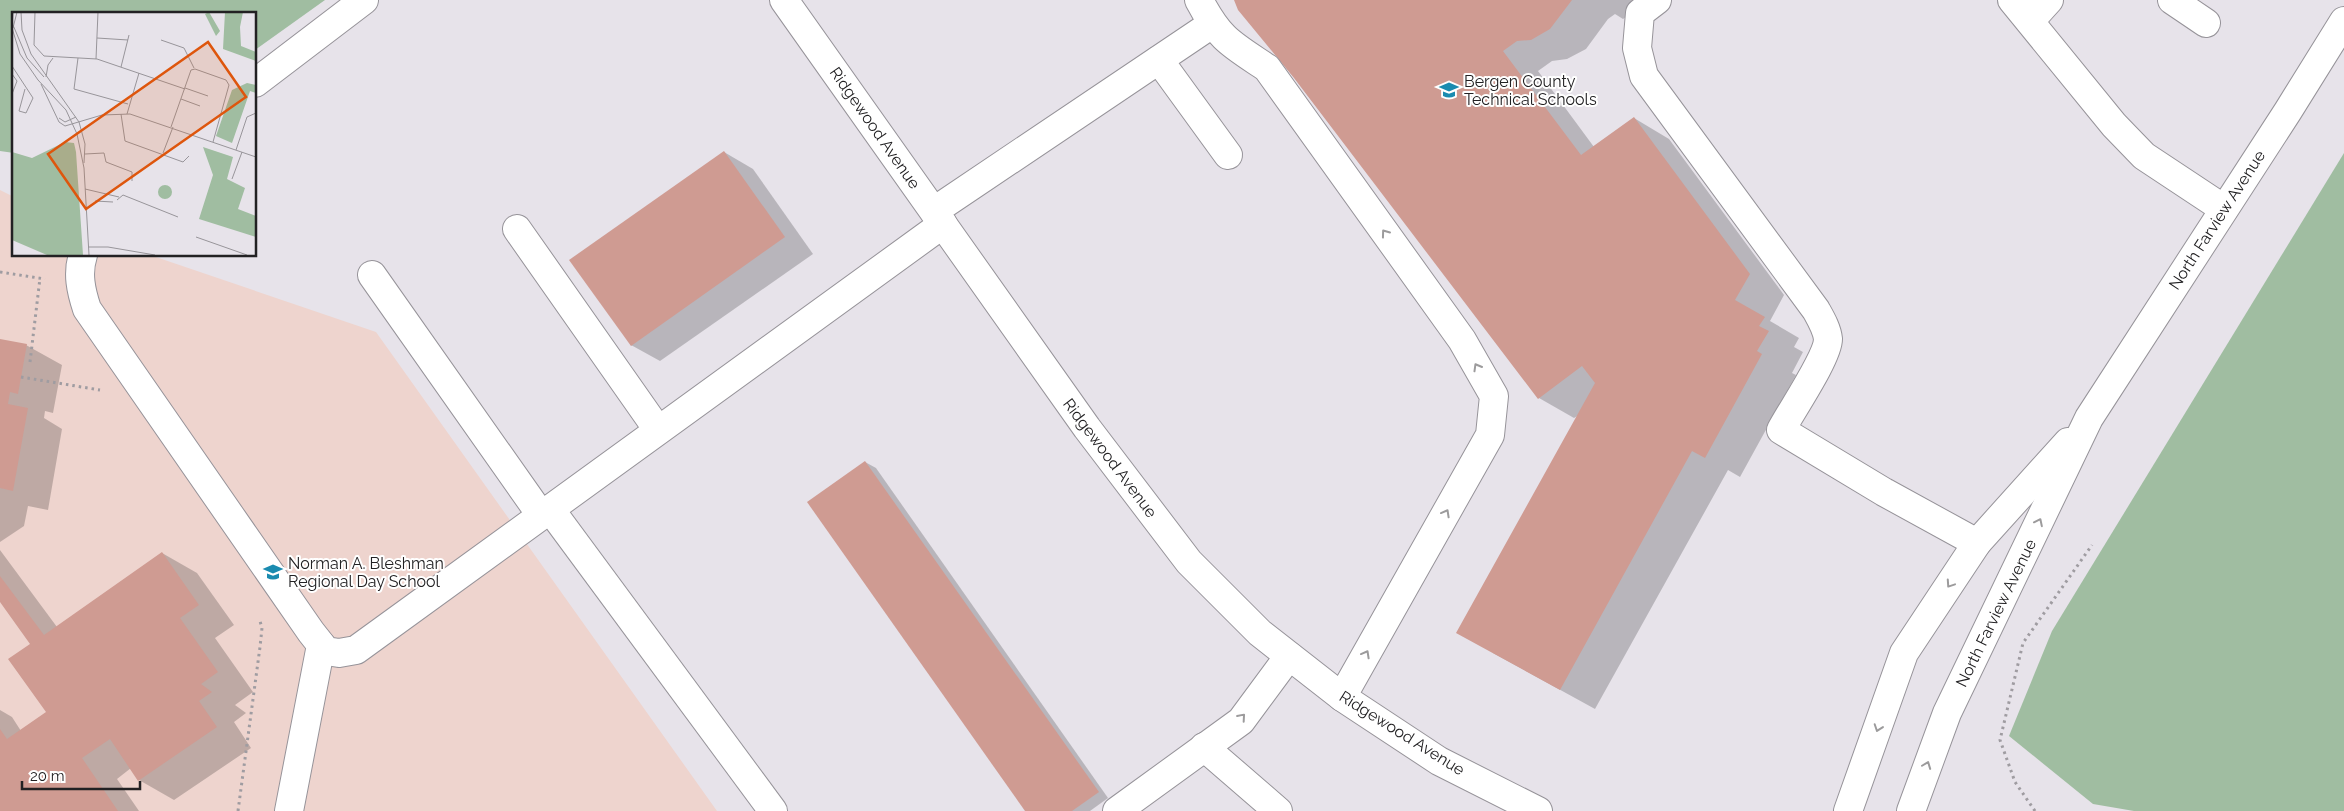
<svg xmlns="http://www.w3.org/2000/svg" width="2344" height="811" font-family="Raleway,sans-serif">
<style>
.education{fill:#eed4ce}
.green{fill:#a0bda1}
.shadow{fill:#0003}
.building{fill:#cf9b92}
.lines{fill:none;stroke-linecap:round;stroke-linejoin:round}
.minor-casing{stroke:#969399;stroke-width:30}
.path{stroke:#9f9ca1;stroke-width:3;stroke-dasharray:2.5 4;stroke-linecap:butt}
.minor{stroke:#fff;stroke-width:28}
.oneway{stroke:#9c9b9c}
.labels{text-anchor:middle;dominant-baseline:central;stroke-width:4;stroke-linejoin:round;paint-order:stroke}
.poi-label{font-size:16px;fill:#222123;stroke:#fff;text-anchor:start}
.street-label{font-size:16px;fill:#222123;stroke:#fff}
.inset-road{fill:none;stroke:#98959a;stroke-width:1}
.view{fill:#de560d;fill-opacity:0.15;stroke:#de560d;stroke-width:2.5}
.inset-edge{fill:none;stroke:#222123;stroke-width:2.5}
</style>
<rect width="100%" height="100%" fill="#e7e3ea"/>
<path class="education" d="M0,190l14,7v58h136l226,77 341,479h-717z"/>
<g class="green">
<path d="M0,0h325l-70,50v-36h-241v139l-14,-2z"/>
<path d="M2344,153v658h-210l-41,-7 -84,-68 43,-105z"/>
</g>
<g class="shadow">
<path d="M1235,0h415l-27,19 -8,-5 -7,5 -22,30 -19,10 -15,2 -14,10 56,76 40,-29 35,21 115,156 -14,26 29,17 -5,9 9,5 -11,21 4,2 -56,102 -12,-7 -133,239 -102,-56 86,-238 -5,3 -35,-20z"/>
<path d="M724,152l29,17 60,85 -153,107 -29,-16z"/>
<path d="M0,340l26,5 36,20 -9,48 -8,-2 -1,7 18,11 -14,81 -20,-4 -4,20 -24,16z"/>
<path d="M865,462l11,6 232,330 -18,13h-64z"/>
<path d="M0,550l57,77 105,-74 35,20 37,52 -19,13 38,54 -18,13 11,8 -12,9 17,26 -77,52 -35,-20 -8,-12 -14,11 22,32h-139v-101l12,7 9,14 27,-19 -16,-68 -32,-44z"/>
</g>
<g class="building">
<path d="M1234,0h338l-22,29 -19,11 -14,1 -14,10 78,104 53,-38 116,157 -15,26 30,17 -6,9 10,5 -12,20 5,3 -57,104 -13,-7 -132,239 -104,-57 139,-250 -13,-17 -44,33 -244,-321 -56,-68z"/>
<path d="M724,151l61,86 -154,109 -62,-86z"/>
<path d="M0,339l27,5 -9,50 -8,-2 -2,12 20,4 -15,83 -13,-3z"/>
<path d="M865,461l234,331 -27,19h-47l-218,-309z"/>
<path d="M162,552l37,53 -19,13 38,54 -17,12 11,8 -13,9 18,26 -79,54 -28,-42 -28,19 36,53h-118v-82l7,10 39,-27 -38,-53 22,-15 -30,-42v-26l44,59z"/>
</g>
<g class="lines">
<g class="minor-casing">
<g id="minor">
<path d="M784,0l303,428 102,134 71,71 82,64 97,64 99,50"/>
<path d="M1199,0c21,40 32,44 68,68l195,272 32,56 -4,39 -148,262"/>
<path d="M1657,0l-17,13 -3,35 7,28 172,234c5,9 11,19 12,29 0,18 -37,72 -47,91l103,62 93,51"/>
<path d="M2012,0l102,125 30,31 80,53"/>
<path d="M2172,0l34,23"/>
<path d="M2030,21l19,-21"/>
<path d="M1159,60l69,95"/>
<path d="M255,83l109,-83"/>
<path d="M934,211l278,-187"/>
<path d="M517,229l141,201"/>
<path d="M83,255c-6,18 -2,36 4,54l224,323 15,19 13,2 17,-3 587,-426"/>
<path d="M372,275l169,240"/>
<path d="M550,509l223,302"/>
<path d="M1204,747l74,64"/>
<path d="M289,811l32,-166"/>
<path d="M1117,811l124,-90 48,-65"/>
<path d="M1848,811l56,-158 73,-110 91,-101"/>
<path d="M1911,811l36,-98 142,-295 199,-307 56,-90"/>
</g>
</g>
<g class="path">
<path d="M0,272l45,7"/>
<path d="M30,362l10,-84"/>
<path d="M21,377l79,13"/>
<path d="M238,811l22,-164 2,-19 -2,-7"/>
<path d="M2035,811l-20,-29 -15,-42 23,-97 69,-98"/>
</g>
<use href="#minor" class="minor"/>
</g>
<defs><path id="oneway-chevron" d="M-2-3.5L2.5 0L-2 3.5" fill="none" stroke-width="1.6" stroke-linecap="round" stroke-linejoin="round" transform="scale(1.25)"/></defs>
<g class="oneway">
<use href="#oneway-chevron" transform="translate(1385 233) rotate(-126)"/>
<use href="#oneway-chevron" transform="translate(1477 367) rotate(-120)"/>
<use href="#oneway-chevron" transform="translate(1446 513) rotate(-61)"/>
<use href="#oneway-chevron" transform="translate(2039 522) rotate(-64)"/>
<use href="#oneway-chevron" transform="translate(1950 584) rotate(124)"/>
<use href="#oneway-chevron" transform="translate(1366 654) rotate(-61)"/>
<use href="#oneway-chevron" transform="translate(1242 717) rotate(-49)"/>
<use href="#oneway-chevron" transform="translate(1878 728) rotate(109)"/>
<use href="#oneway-chevron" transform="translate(1927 765) rotate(-69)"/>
</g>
<defs>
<g id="school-bare" transform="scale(1.5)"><path d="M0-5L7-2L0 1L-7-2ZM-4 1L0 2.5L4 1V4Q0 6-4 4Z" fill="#1a8bb0" stroke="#fff" stroke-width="2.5" paint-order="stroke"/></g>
</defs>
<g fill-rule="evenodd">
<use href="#school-bare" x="1449" y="90"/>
<use href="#school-bare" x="273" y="572"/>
</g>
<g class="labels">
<g class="poi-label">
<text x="1464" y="81">Bergen County<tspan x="1464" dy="18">Technical Schools</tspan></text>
<text x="288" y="563">Norman A. Bleshman<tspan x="288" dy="18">Regional Day School</tspan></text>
</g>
<g class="street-label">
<text transform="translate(875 128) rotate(55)">Ridgewood Avenue</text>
<text transform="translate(2217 220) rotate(-57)">North Farview Avenue</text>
<text transform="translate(1110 458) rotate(53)">Ridgewood Avenue</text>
<text transform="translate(1996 613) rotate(-64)">North Farview Avenue</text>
<text transform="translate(1402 733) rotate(32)">Ridgewood Avenue</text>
</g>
</g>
<g transform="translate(12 12)">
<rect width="244" height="244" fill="#e7e3ea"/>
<path d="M197,0l11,19 -4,5 -11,-22zM213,0h18l-3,15 1,19 15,6v9l-33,-12zM235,71l9,2v8l-6,-2 -18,52 -16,-7 16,-46zM53,130l9,1 2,9 7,103h-36l-35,-15v-88l20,6zM191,135l30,10 -6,22 18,9 -7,21 18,7v21l-57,-18 14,-44zM146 180a7 7 0 1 1 14 0a7 7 0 1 1-14 0Z" fill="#a0bda1"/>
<path class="inset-road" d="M1,0l-1,16 8,26 18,26 28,30 11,24 7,34 5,87M9,0l1,18 9,24 48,68 6,22 -1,19M23,0l-1,33 10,11 53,3 88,30M1,13l14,33 17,19M1,16l4,-16M85,26l31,2M149,28l23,8 10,20M66,46l-4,31 54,15M84,47l2,-47M0,54l21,32 -7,15 -7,-2 6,-22M109,55l8,-32M0,62l5,7 -5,13M34,65l2,-12 5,-7M29,72l18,38 6,4 37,-11 28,-1 126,43M173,76l23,8M169,87l19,7M109,102l4,27 58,21 6,-6M115,102l12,-41M47,106l6,4 11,-5M159,115l20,-57 4,-1 31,11 3,5 -16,57M224,138l11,-33 9,-4M151,141l10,-26M73,142l19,-1 2,9 26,10v9M220,167l10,-27M73,177l34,8M105,188l6,-5 55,22M83,189l18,1M184,225l51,18M76,235h20l47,8"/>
<path class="view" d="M196,30l38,55 -160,112 -38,-55z"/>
<rect width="244" height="244" class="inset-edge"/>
</g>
<path d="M22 781v8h118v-8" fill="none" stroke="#222123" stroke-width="2.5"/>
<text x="30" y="781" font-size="15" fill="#222123" stroke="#ffffff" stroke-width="4" paint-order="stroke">20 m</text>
</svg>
